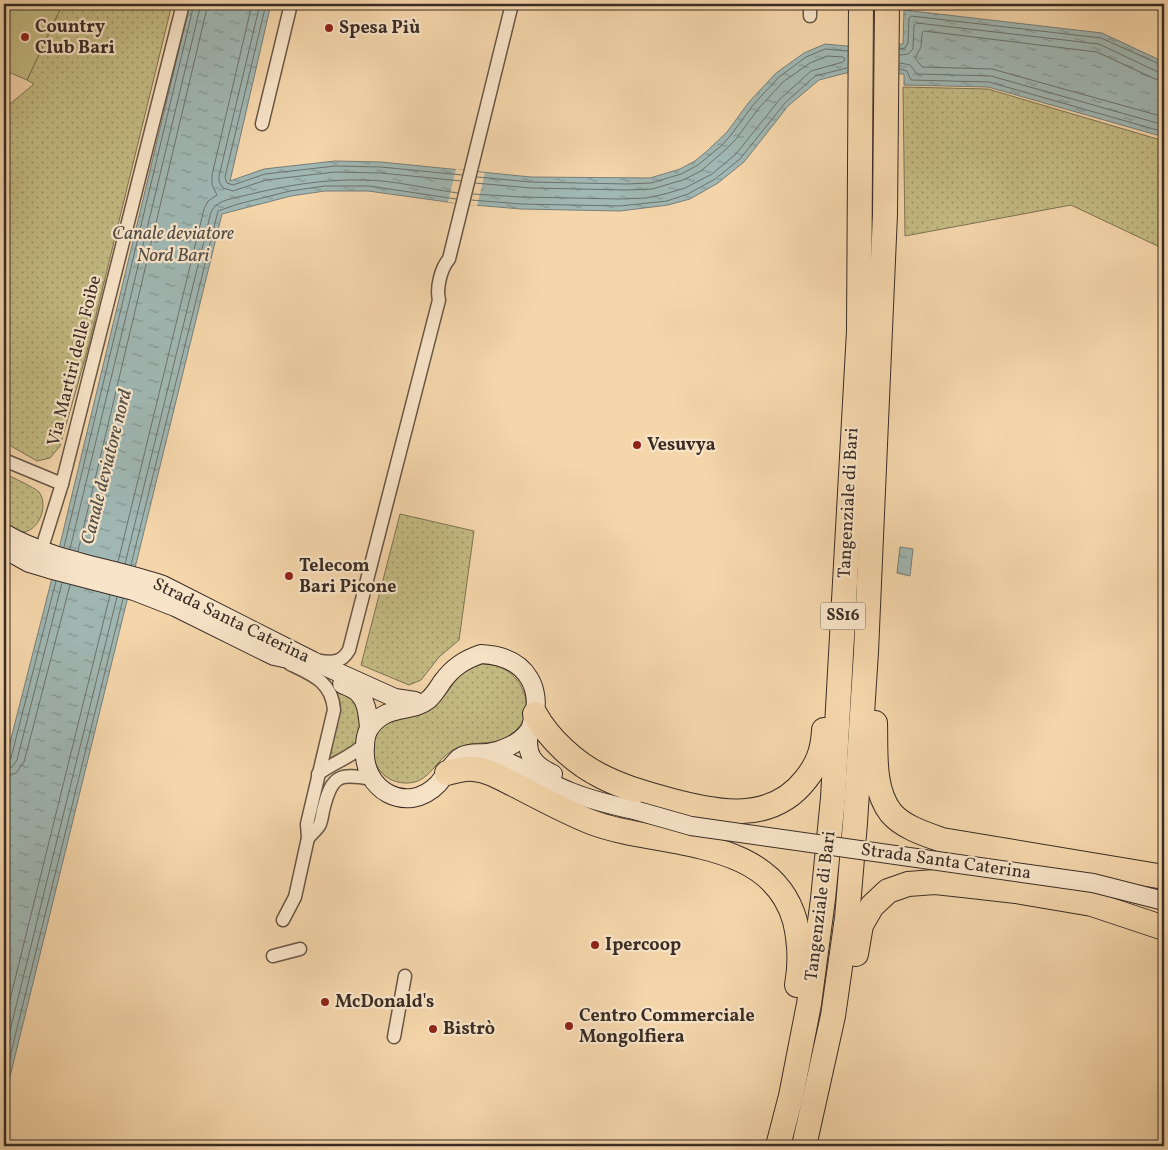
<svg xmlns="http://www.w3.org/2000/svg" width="1168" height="1150" font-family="Vollkorn,serif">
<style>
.grass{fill:url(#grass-dots);stroke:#7e7454}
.green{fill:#c4bb83;stroke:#7e7454}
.water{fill:url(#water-ripples);stroke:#777f7a}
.pier{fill:#f5d6ab}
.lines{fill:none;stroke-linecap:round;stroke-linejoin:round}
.shore{stroke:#6c726c;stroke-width:1}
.street-casing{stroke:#685646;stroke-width:15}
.secondary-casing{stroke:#392c25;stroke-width:20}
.highway-casing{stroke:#392c25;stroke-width:26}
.street{stroke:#f8e4c8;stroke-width:12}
.secondary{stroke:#f8e4c8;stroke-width:18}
.highway{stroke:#f5d6ab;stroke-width:24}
.secondary-bridge-casing{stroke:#392c25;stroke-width:20;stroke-linecap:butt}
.secondary-bridge{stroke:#f8e4c8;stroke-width:18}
.poi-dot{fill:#8f2418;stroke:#f8e4c8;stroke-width:2}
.labels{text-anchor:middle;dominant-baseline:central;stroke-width:4.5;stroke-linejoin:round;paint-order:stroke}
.shield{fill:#f8e4c8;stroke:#726356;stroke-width:1}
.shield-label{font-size:16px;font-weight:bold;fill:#392c25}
.poi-label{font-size:18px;font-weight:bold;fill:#392c25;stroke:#f8e4c8;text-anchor:start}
.street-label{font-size:18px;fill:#392c25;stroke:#f8e4c8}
.water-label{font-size:19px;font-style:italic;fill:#534f48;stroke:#f8e4c8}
</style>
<defs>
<pattern id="grass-dots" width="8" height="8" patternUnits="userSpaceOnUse" patternTransform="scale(1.25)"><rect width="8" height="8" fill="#c4bb83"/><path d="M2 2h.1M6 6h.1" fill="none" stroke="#a0986b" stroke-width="1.8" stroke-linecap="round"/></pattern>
<pattern id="water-ripples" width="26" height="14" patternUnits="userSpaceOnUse" patternTransform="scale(1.25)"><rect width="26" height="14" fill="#a0b7b3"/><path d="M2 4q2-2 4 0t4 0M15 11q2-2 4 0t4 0" fill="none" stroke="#839591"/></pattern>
</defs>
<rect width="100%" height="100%" fill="#f5d6ab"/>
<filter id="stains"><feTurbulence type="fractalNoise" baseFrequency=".004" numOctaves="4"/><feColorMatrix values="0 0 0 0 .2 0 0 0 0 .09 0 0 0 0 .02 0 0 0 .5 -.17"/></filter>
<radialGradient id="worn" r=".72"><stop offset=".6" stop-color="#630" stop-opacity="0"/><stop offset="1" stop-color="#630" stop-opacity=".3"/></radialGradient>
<g class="grass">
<path d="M60,4h112l-84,344 -28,98 -10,12 -13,3 -33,-19v-333l30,-25 -7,-4 35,-75z"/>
<path d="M903,87l85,2 176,52v108l-93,-44 -166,31z"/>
<path d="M4,473c7,4 30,14 35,19 10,13 0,40 -17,40 -6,0 -13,-5 -18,-7z"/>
<path d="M400,514l74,17 -15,109 -20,17 -18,23 -12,5 -48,-20z"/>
<path d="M483,664c36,-1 59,44 30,69 -16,14 -36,7 -54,14 -20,8 -25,27 -41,34 -11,4 -24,2 -33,-5 -7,-6 -11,-14 -12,-23 -3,-40 39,-30 60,-46 20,-15 22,-39 50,-43z"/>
<path d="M335,688l18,9 10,15 -8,34 -27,15z"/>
</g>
<path class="green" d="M4,4l58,1 -35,75 -23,-10z"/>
<g class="water">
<path d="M190,4h81l-41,177 34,-12 71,-8 46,1 150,15 119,1 30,-9 15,-8 12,-10 20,-19 22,-30 27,-29 28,-20 21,-9 22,2 56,-2 1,-34 198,23 62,29v75l-176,-50 -84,-2v-11l-58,-1 -27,7 -31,26 -44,56 -26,21 -28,16 -22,6 -48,6 -99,-2 -59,-5 -94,-13h-43l-34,5 -69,18 -218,887v-335l47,-184z"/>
<path d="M900,547l13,2 -3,27 -13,-3z"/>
</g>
<path class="pier" d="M456,169l29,4 -8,33 -29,-4z"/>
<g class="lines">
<g class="shore">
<path d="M260,4l-41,172v6l4,6 10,3 33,-11 69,-8 46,1 80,8"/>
<path d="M266,4l-41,173 2,6 6,2 32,-11 70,-8 46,1 81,8"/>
<path d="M900,49l5,-1 3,-5 1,-25 2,-2 190,22 63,28"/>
<path d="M900,55l8,-1 5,-5 1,-24 3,-2 182,21 59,28 6,1"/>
<path d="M900,63l10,2 7,9 74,2 173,49"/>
<path d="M900,69l7,2 4,9 78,2 175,50"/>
<path d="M1164,80l-9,-1 -58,-27 -173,-21 -2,2 -1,14 -6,11 7,9 70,2 172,48"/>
<path d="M477,177l54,5 95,2 25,-1 30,-9 17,-9 23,-19 10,-11 22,-30 26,-28 27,-20 19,-8 23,2"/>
<path d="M473,194l48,3 99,2 26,-1 19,-4 20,-6 27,-14 24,-20 44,-55 31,-28 32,-9 2,-3 -2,-2 -16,-1 -17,7 -27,19 -25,27 -22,30 -11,11 -24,21 -18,9 -31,9 -26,1 -95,-2 -56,-5"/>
<path d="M471,200l50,4 99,2 47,-5 21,-7 27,-15 25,-20 45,-56 30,-27 32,-8"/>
<path d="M64,547l130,-543"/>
<path d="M70,549l131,-545"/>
<path d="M78,551l130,-547"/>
<path d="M118,562l86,-353 4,-8 9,-6 -5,-10v-10l40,-171"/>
<path d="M125,564l86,-352c5,-12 24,-14 36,-17 41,-10 77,-16 120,-15 30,1 61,9 91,13"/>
<path d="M131,565l87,-354 20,-7 52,-13 35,-5h44l87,13"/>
<path d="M4,762l4,-1 3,-3 45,-177"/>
<path d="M4,769l8,-2 5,-7 45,-177"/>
<path d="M4,776l12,-3 8,-11 46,-177"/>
<path d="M4,1024l106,-429"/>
<path d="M4,1055l113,-458"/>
<path d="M4,1081l119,-482"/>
</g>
<g class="street-casing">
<g id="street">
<path d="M810,16v-12"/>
<path d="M262,124l29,-120"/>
<path d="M4,460l58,24"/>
<path d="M41,551l21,-67 121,-480"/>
<path d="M320,661c14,2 22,1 29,-11l90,-350c-3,-12 2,-32 10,-41l63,-255"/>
<path d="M318,774c16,-12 32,-16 47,-30"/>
<path d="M308,838c4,-4 8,-8 11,-12 3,-5 3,-13 5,-19 8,-32 16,-34 47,-28"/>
<path d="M283,920l12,-23 13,-59 -1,-14 27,-114c-2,-28 -21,-35 -44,-46"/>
<path d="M273,956l27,-7"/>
<path d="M394,1037l11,-61"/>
</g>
</g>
<g class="secondary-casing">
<g id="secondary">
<path d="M4,533c48,28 106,34 159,52l150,76 82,37 20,3"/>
<path d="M4,549l25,14 20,6 85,22 41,16 99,49 19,4 8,3"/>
<path d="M481,654c19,1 38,7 48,24 7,11 9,28 4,40 -1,5 -2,11 -5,14 -8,11 -26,19 -40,21 -9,1 -21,-1 -29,5 -8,7 -14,18 -21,26 -31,32 -77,6 -73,-37 0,-6 1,-13 4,-18 17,-26 42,-15 59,-29 6,-5 10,-12 14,-18 11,-15 22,-22 39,-28z"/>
<path d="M342,684c4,2 10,4 14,7 11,8 12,25 13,37"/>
<path d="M529,732c-4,22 4,33 24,42"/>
<path d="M487,753c29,11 56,28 84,39 22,9 45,14 67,19"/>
</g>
</g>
<g class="highway-casing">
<g id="highway">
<path d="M535,714c14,25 40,49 66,62 19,10 40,16 61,22 49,14 108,28 144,-19 12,-15 17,-29 18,-49"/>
<path d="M875,723c1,28 -3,66 16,90 12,14 34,21 51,27l222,37"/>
<path d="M447,773c8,-2 18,-5 26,-4 17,1 31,11 46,18 23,12 47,25 72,35 67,26 180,12 204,99 5,21 6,42 2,64"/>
<path d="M856,954l5,-29 11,-19 16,-15 20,-7 27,-2 28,3 53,6 76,13 72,24"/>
<path d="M778,1146l13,-50 18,-92 14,-105 10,-101 26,-467 2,-327"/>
<path d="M804,1146l29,-130 14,-98 8,-95 11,-171 19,-438 2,-210"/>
</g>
</g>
<use href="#street" class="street"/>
<use href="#secondary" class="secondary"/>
<use href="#highway" class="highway"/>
<g class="secondary-bridge-casing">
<path id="secondary-bridge" d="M638,811l53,15 402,57 71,18"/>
</g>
<use href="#secondary-bridge" class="secondary-bridge"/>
</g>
<g class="poi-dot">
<circle cx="329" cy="28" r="5"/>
<circle cx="25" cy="37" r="5"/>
<circle cx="637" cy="445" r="5"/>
<circle cx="289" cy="576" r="5"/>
<circle cx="595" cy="945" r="5"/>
<circle cx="325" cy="1002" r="5"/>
<circle cx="569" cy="1026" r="5"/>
<circle cx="433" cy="1029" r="5"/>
</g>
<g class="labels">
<rect class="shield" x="820.5" y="602.5" width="45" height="27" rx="4"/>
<g class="shield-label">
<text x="843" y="616">SS16</text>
</g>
<g class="poi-label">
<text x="35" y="27">Country<tspan x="35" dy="21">Club Bari</tspan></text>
<text x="339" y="28">Spesa Più</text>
<text x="647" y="445">Vesuvya</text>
<text x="299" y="566">Telecom<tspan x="299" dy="21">Bari Picone</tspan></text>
<text x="605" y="945">Ipercoop</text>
<text x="335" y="1002">McDonald's</text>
<text x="579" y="1016">Centro Commerciale<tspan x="579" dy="21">Mongolfiera</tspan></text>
<text x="443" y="1029">Bistrò</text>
</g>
<g class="street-label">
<text transform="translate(75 361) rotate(-76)">Via Martiri delle Foibe</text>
<text transform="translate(849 503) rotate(-87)">Tangenziale di Bari</text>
<text transform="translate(231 621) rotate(26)">Strada Santa Caterina</text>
<text transform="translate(946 862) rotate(8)">Strada Santa Caterina</text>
<text transform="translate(821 906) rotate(-83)">Tangenziale di Bari</text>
</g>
<g class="water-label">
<text x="173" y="234">Canale deviatore<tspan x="173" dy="22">Nord Bari</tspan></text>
<text transform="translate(107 467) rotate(-76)">Canale deviatore nord</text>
</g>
</g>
<rect width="1168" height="1150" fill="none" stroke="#f5d6ab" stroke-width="20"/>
<rect x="5" y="5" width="1158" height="1140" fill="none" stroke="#392c25" stroke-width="2.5"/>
<rect x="10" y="10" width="1148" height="1130" fill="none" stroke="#392c25"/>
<rect width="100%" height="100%" filter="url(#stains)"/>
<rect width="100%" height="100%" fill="url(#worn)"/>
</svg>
